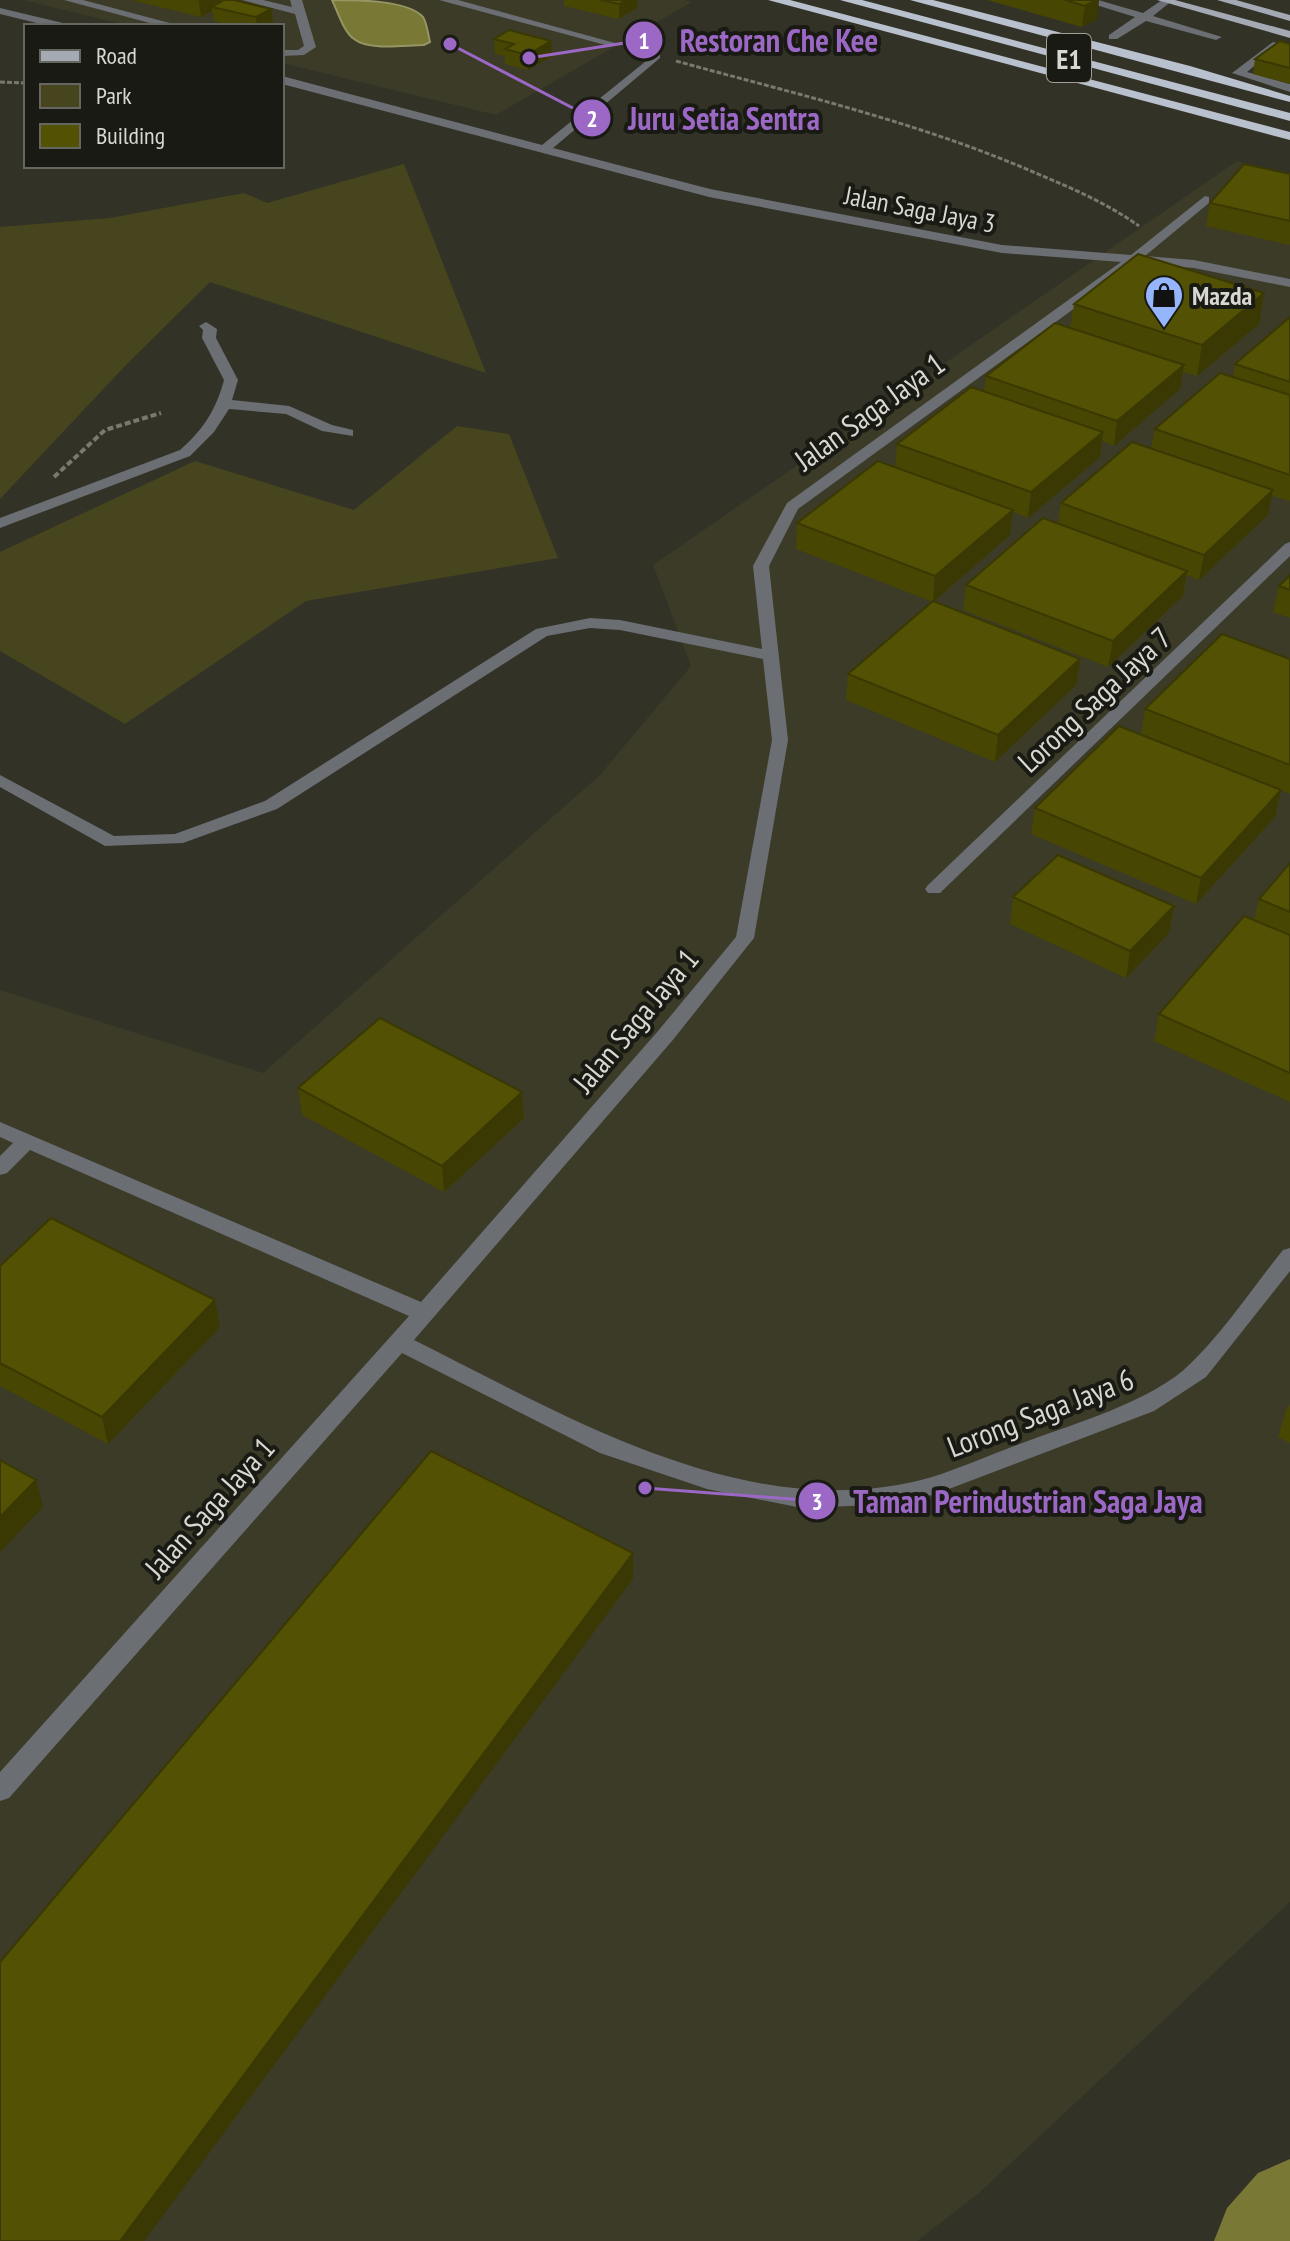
<svg xmlns="http://www.w3.org/2000/svg" width="1290" height="2241" font-family="'PT Sans Narrow',sans-serif">
<style>
.built{fill:#3b3b28}
.green{fill:#46451e}
.water{fill:#797835;stroke:#969564;stroke-width:2}
.lines{fill:none;stroke-linecap:round;stroke-linejoin:round}
.river{fill:#797835;fill-rule:evenodd}
.path-far1{stroke:#797970;stroke-width:3;stroke-dasharray:5 2;stroke-linecap:butt}
.path{stroke:#797970;stroke-width:4;stroke-dasharray:6 3;stroke-linecap:butt}
.minor{fill:#6b6e73;fill-rule:evenodd}
.major{fill:#a4a9b4;fill-rule:evenodd}
.highway{fill:#bac1ce;fill-rule:evenodd}
.wall{fill:#474603}
.shaded-wall{fill:#3a3903}
.building{fill:#535104;stroke:#3a3903;stroke-width:2}
.labels{text-anchor:middle;dominant-baseline:central;stroke-width:8;stroke-linejoin:round;paint-order:stroke}
.far-street-label{font-size:26px;fill:#d8d8d1;stroke:#1a1a14}
.far-poi-label{font-size:26px;font-weight:bold;fill:#d8d8d1;stroke:#1a1a14;text-anchor:start}
.shield{fill:#1a1a14;stroke:#9f9f98;stroke-width:2}
.shield-label{font-size:28px;font-weight:bold;fill:#d8d8d1}
.street-label{font-size:30px;fill:#d8d8d1;stroke:#1a1a14}
.leader{fill:none;stroke:#9c68c5;stroke-width:3}
.callout-dot{fill:#9c68c5;stroke:#1a1a14;stroke-width:3}
.mark-label{font-size:24px;text-anchor:middle;font-weight:bold;fill:#fff}
.callout-label{font-size:32px;text-anchor:middle;font-weight:bold;fill:#9c68c5;stroke:#1a1a14;stroke-width:8;stroke-linejoin:round;paint-order:stroke}
</style>
<rect width="100%" height="100%" fill="#323227"/>
<g class="built">
<path d="M23,0h662l7,2 -196,113 -214,-52v-37h-152z"/>
<path d="M1237,161l53,13v1728l-311,291 -62,48h-917v-1251l263,83 337,-298 91,-109 -38,-101z"/>
</g>
<g class="green">
<path d="M404,164l82,209 -276,-91 -85,84 -125,133v-272l110,-9 134,-25 23,10z"/>
<path d="M457,426l52,8 49,124 -252,43 -181,123 -125,-73v-99l195,-91 159,49z"/>
</g>
<path class="water" d="M332,0c25,0 76,0 91,17 4,6 5,17 7,25l-6,3c-19,0 -55,6 -70,-6 -11,-8 -16,-27 -22,-39z"/>
<g class="lines">
<path class="river" d="M1290,2159v82h-76l13,-33 31,-35z"/>
<g class="path-far1">
<path d="M676,61c120,33 241,61 355,110 38,16 74,31 108,55"/>
<path d="M0,82l26,1"/>
</g>
<path class="path" d="M54,477l51,-47 56,-17"/>
<g class="minor">
<path d="M64,0h19l98,26h-20z"/>
<path d="M242,0h21l29,7 -2,-7h12l14,47 -12,8 -22,1v-6h16l6,-4 -9,-32z"/>
<path d="M439,0h19l157,43 -6,3z"/>
<path d="M1080,0h18l45,13 19,-13h11l-20,16 69,21 -6,3 -70,-19 -29,18h-8v-4l26,-18z"/>
<path d="M0,8l67,16 2,2h-20l-49,-12z"/>
<path d="M1273,42l17,4v6l-15,-3 -28,23 43,12v8l-58,-19z"/>
<path d="M656,53l4,1v4l-107,90 157,41 292,56 129,10 74,-59 4,1v6l-64,53 49,4 96,19v8l-96,-19 -57,-5 -339,246 -29,57 19,174 -34,198 -82,103 -258,299c155,77 338,189 518,137 29,-9 57,-22 85,-32 52,-20 136,-43 174,-82 34,-33 62,-76 92,-113l7,-2v23l-84,106 -52,34 -221,84 -60,10 -71,3 -95,-19 -107,-36 -198,-100 -393,445 -9,3v-29l409,-456 -379,-166 -23,23 -7,2v-19l13,-13 -13,-6v-15l421,180 237,-271 78,-94 36,-197 -9,-81 -143,-29 -30,-2 -43,8 -270,173 -94,34 -78,3 -105,-59v-12l114,61 61,-2 90,-33 271,-172 54,-11 30,2 142,29 -9,-83 34,-63 334,-241 -119,-9 -293,-56 -427,-113v-8l260,69z"/>
<path d="M206,322l11,7 -1,9 22,42 -6,20 57,6 43,19 21,5v6l-31,-5 -36,-17 -57,-5 -15,23 -24,24 -190,72v-10l180,-68c23,-20 36,-40 44,-70l-22,-42 1,-8 -4,-4z"/>
<path d="M1290,542v14l-350,337h-12l-3,-4 3,-4 357,-341z"/>
</g>
<g class="major">
<path d="M1157,0h18l115,31v7z"/>
<path d="M1217,0h19l54,15v6z"/>
</g>
<g class="highway">
<path d="M768,0h22l500,132v8z"/>
<path d="M840,0h22l428,113v8z"/>
<path d="M910,0h23l257,66 100,30v6z"/>
</g>
</g>
<g class="wall">
<path d="M131,0h103l37,9 2,15 -5,2h-36l-18,-5 -2,-10 -11,6z"/>
<path d="M564,0h73l1,7 -19,12 -55,-13z"/>
<path d="M987,0h112l-2,19 -15,8z"/>
<path d="M494,39l57,2 1,15 -24,14 -23,-6v-8l-10,-2z"/>
<path d="M1290,44v40l-37,-10 2,-15z"/>
<path d="M1290,174v71l-84,-19 4,-23z"/>
<path d="M1264,293l-5,31 -62,52 -14,-4 -3,17 -66,57 -12,-5 -2,16 -72,61 -15,-6 -3,23 -77,67 -137,-53 1,-26 98,-56 2,-23 87,-53 2,-15 84,-48 4,-24z"/>
<path d="M1290,317v184l-18,-5 -4,19 -69,65 -12,-5 -4,21 -75,71 -145,-57 3,-25 92,-61 3,-21 90,-55 4,-19 78,-52 2,-13z"/>
<path d="M1290,575v43l-17,-6 6,-26z"/>
<path d="M1080,659l-3,25 -82,78 -149,-62 2,-26z"/>
<path d="M1290,659v135l-9,-4 -6,27 -79,87 -165,-70 4,-26 106,-73 4,-26z"/>
<path d="M1290,863v239l-136,-61 5,-27 95,-94 5,-21z"/>
<path d="M1013,897l161,9 -5,27 -43,45 -116,-54z"/>
<path d="M298,1088l224,4 2,26 -80,74 -142,-77z"/>
<path d="M0,1266l215,34 5,27 -112,117 -108,-58z"/>
<path d="M1290,1404v39l-12,-6 8,-27z"/>
</g>
<g class="shaded-wall">
<path d="M199,0h31l-18,7v4l-11,6z"/>
<path d="M626,0h11l1,7 -19,12v-15z"/>
<path d="M1095,0h4l-2,19 -15,8 3,-21z"/>
<path d="M271,9l2,15 -5,2h-11l-1,-9z"/>
<path d="M551,41l1,15 -24,14 -1,-15z"/>
<path d="M1264,293l-5,31 -62,52 5,-31z"/>
<path d="M1184,365l-4,24 -66,57 3,-25z"/>
<path d="M1103,432l-3,25 -72,61 3,-26z"/>
<path d="M1273,490l-5,25 -69,65 5,-25z"/>
<path d="M1013,510l-3,25 -77,67 2,-26z"/>
<path d="M1187,571l-4,25 -75,71 5,-26z"/>
<path d="M1080,659l-3,25 -82,78 3,-27z"/>
<path d="M1281,790l-6,27 -79,87 5,-26z"/>
<path d="M1174,906l-5,27 -43,45 4,-27z"/>
<path d="M522,1092l2,26 -80,74 -2,-26z"/>
<path d="M215,1300l5,27 -112,117 -6,-27z"/>
<path d="M36,1480l7,27 -43,45v-35z"/>
<path d="M633,1553v26l-489,662h-24z"/>
</g>
<g class="building">
<path d="M224,0h10l37,9 -15,8 -44,-10z"/>
<path d="M601,0h25l-7,4z"/>
<path d="M1065,0h30l-10,6z"/>
<path d="M509,30l42,11 -24,14 -22,-6 9,-5 -20,-5z"/>
<path d="M1280,41l10,3v24l-35,-9z"/>
<path d="M1244,164l46,10v47l-80,-18z"/>
<path d="M1138,254l126,39 -62,52 -128,-41z"/>
<path d="M1290,317v65l-55,-18z"/>
<path d="M1055,323l129,42 -67,56 -131,-45z"/>
<path d="M1220,373l70,22v80l-135,-46z"/>
<path d="M971,387l132,45 -72,60 -134,-48z"/>
<path d="M1132,442l141,48 -69,65 -143,-52z"/>
<path d="M878,461l135,49 -78,66 -138,-53z"/>
<path d="M1043,518l144,53 -74,70 -147,-56z"/>
<path d="M1290,575v15l-11,-4z"/>
<path d="M933,601l147,58 -82,76 -150,-61z"/>
<path d="M1222,634l68,25v106l-145,-56z"/>
<path d="M1119,726l162,64 -80,88 -166,-70z"/>
<path d="M1058,855l116,51 -44,45 -117,-54z"/>
<path d="M1290,863v49l-31,-13z"/>
<path d="M1244,916l46,19v138l-131,-59z"/>
<path d="M380,1018l142,74 -80,74 -144,-78z"/>
<path d="M51,1218l164,82 -113,117 -102,-54v-97z"/>
<path d="M431,1451l202,102 -513,688h-120v-279z"/>
<path d="M0,1460l36,20 -36,37z"/>
</g>
<defs>
<g id="shop-pin" transform="scale(2)"><path d="M0 17L-7.5 6A9.5 9.5 0 1 1 7.5 6Z" fill="#95b6fd" stroke="#1a1a14"/><path d="M-5-2.5h2.3a2.7 3.5 0 0 1 5.4 0H5L5.5 6h-11ZM-1.5-2.5h3a1.5 2.3 0 0 0-3 0Z" fill="#111"/></g>
</defs>
<g fill-rule="evenodd">
<use href="#shop-pin" x="1164" y="295"/>
</g>
<g class="labels">
<g class="far-street-label">
<text transform="translate(920 209) rotate(11)">Jalan Saga Jaya 3</text>
</g>
<g class="far-poi-label">
<text x="1192" y="295">Mazda</text>
</g>
<rect class="shield" x="1047" y="34" width="44" height="48" rx="6"/>
<g class="shield-label">
<text x="1069" y="58">E1</text>
</g>
<g class="street-label">
<text transform="translate(869 411) rotate(-36)">Jalan Saga Jaya 1</text>
<text transform="translate(1094 699) rotate(-43)">Lorong Saga Jaya 7</text>
<text transform="translate(635 1020) rotate(-50)">Jalan Saga Jaya 1</text>
<text transform="translate(1040 1412) rotate(-21)">Lorong Saga Jaya 6</text>
<text transform="translate(209 1507) rotate(-48)">Jalan Saga Jaya 1</text>
</g>
</g>
<path class="leader" d="M529 58L644 40M450 44L592 118M645 1488L817 1501"/>
<g class="callout-dot">
<circle cx="529" cy="58" r="8"/>
<circle cx="450" cy="44" r="8"/>
<circle cx="645" cy="1488" r="8"/>
<circle cx="644" cy="40" r="20"/>
<circle cx="592" cy="118" r="20"/>
<circle cx="817" cy="1501" r="20"/>
</g>
<g class="mark-label">
<text x="644" y="49">1</text>
<text x="592" y="127">2</text>
<text x="817" y="1510">3</text>
</g>
<g class="callout-label">
<text x="779" y="52">Restoran Che Kee</text>
<text x="724" y="130">Juru Setia Sentra</text>
<text x="1028" y="1513">Taman Perindustrian Saga Jaya</text>
</g>
<rect x="24" y="24" width="260" height="144" fill="#1a1a14" stroke="#666660" stroke-width="2"/>
<rect x="40" y="50" width="40" height="12" fill="#a4a9b4" stroke="#666660" stroke-width="2"/>
<text x="96" y="64" font-size="24" fill="#d8d8d1">Road</text>
<rect x="40" y="84" width="40" height="24" fill="#46451e" stroke="#666660" stroke-width="2"/>
<text x="96" y="104" font-size="24" fill="#d8d8d1">Park</text>
<rect x="40" y="124" width="40" height="24" fill="#535104" stroke="#666660" stroke-width="2"/>
<text x="96" y="144" font-size="24" fill="#d8d8d1">Building</text>
</svg>
